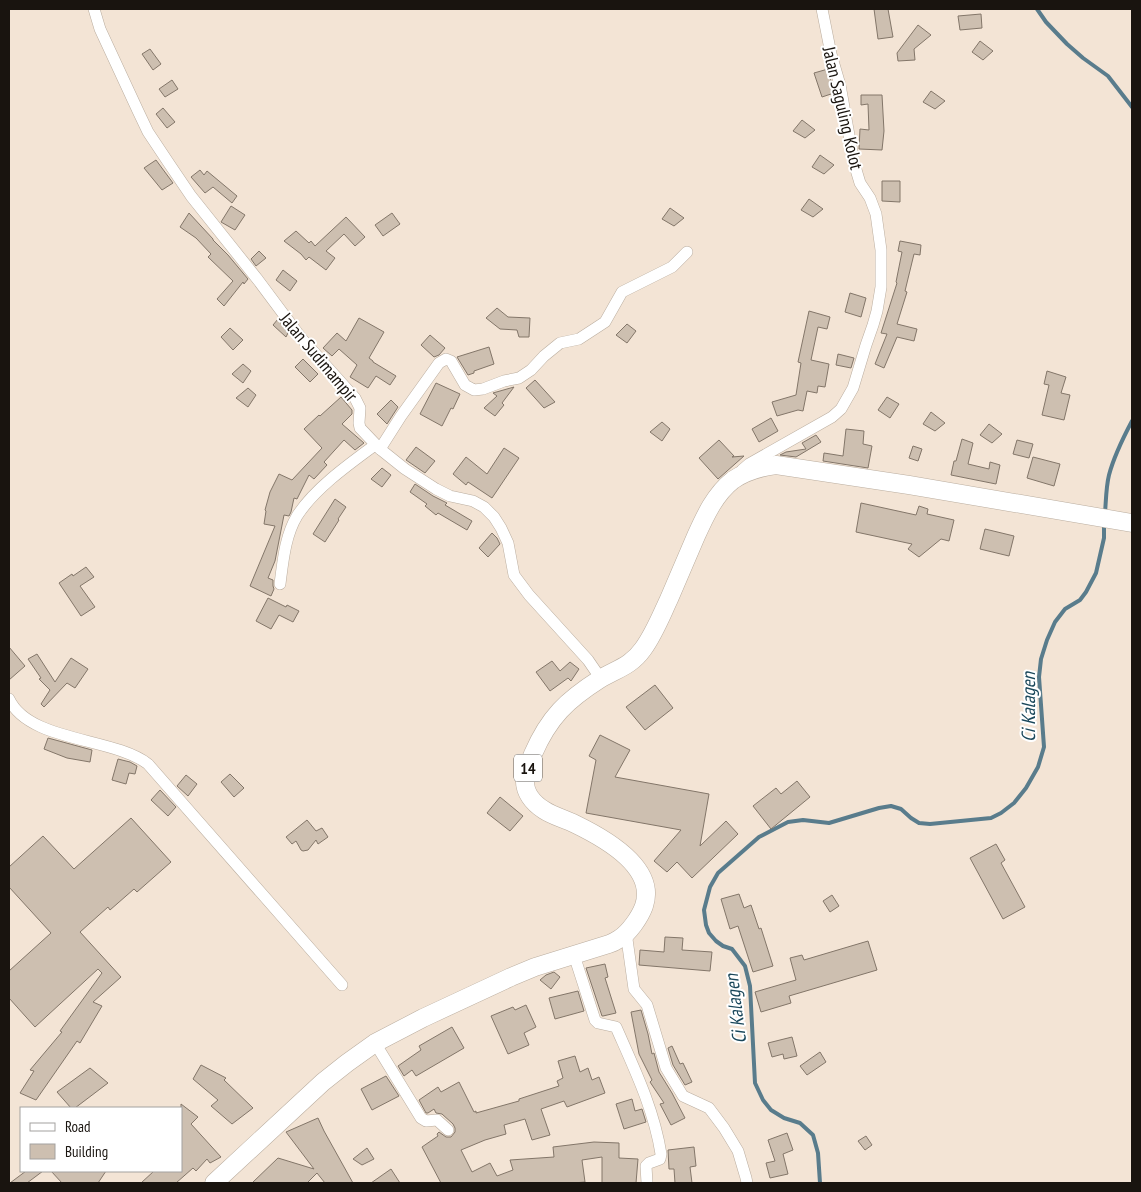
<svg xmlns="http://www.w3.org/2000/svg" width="1141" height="1192" font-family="'PT Sans Narrow',sans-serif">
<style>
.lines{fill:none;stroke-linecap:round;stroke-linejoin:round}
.stream{stroke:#597c8c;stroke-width:4}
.building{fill:#cdbfb0;stroke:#837669}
.minor-casing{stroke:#baad9f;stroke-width:12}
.trunk-casing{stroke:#baad9f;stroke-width:19}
.minor{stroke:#fff;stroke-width:11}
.trunk{stroke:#fff;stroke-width:18}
.labels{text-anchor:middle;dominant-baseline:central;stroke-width:4;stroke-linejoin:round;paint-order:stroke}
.shield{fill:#fff;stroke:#5e5a57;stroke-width:1}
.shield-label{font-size:16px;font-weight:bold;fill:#19140f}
.street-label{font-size:18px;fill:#19140f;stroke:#fff}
.water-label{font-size:19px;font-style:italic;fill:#1a475a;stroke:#fff}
</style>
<rect width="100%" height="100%" fill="#f3e4d5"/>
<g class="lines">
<g class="stream">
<path d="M1037,9l9,13 21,22 16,14 25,18 24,31"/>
<path d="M1105,513c1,-12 1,-26 4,-38 5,-19 14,-37 23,-54"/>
<path d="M820,1183l-2,-30 -5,-18 -13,-12 -16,-5 -13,-8 -8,-10 -8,-17 -5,-97 -5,-20 -13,-17 -9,-3 -7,-5 -7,-8 -3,-8 -2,-15 6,-23 8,-14 41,-36 29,-15 15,-2 26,3 50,-15 12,-2 10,3 10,9 8,5 11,1 61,-6 10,-5 13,-10 12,-15 12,-21 6,-20 -5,-70 2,-18 6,-19 8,-18 10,-13 15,-9 6,-8 10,-19 8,-35v-15"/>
</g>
</g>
<g class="building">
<path d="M874,9h14l5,28 -15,2z"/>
<path d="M981,14l1,14 -22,2 -2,-14z"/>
<path d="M918,25l13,10 -17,14 1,11 -17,1 -1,-8z"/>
<path d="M980,41l13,10 -10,9 -11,-8z"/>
<path d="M150,49l11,15 -8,6 -11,-16z"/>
<path d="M828,69l6,24 -12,4 -8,-24z"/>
<path d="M172,80l6,9 -13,8 -6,-8z"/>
<path d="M931,91l14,10 -10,8 -12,-7z"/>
<path d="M861,95h21l2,36 -2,19 -23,-1 1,-20 9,1 -1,-26 -7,1z"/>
<path d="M163,108l12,14 -8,6 -11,-14z"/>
<path d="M802,120l13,10 -10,8 -12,-7z"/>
<path d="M820,155l14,10 -10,9 -12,-7z"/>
<path d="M156,160l17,23 -11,7 -18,-22z"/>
<path d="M200,170l4,5 3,-4 30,25 -5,7 -19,-16 -8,6 -14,-16z"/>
<path d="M882,181h18v21l-18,-1z"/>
<path d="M809,199l14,10 -10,8 -12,-7z"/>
<path d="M231,206l14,9 -10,15 -14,-8z"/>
<path d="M670,208l14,10 -10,8 -12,-7z"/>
<path d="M189,213l24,26v1l15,15 20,24 -4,5 -1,-2 -19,24 -7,-7 16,-18 -25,-24 3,-3 -15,-16 -16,-11z"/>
<path d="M392,213l8,11 -17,12 -8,-11z"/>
<path d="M346,217l19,20 -10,9 -11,-12 -18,17 9,7 -9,12 -17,-13 -3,3 -5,-6 -17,-13 12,-10 13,12 2,-2 4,5z"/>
<path d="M900,241l21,4 -1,10 -6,-1 -9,37 2,1 -10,32 20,5 -3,12 -17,-4 -13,31 -9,-4 12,-30 -6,-1 16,-50 -1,-1 6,-30 -4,-1z"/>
<path d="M259,251l7,7 -10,8 -5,-7z"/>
<path d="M283,270l14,11 -7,10 -14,-11z"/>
<path d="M850,293l16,5 -5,19 -16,-5z"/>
<path d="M497,308l11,9 22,1 -1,19h-10l-2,-7 -17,-1 -14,-11z"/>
<path d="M809,311l21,6 -3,12 -9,-2 -7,33 18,4 -4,23 -7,-1 -1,7 -10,-2 -4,20 -5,-1 -21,6 -5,-14 24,-7 5,-32 -3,-1z"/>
<path d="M359,318l25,14 -15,26 4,3v1l23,14 -6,9 -14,-9 -8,12 -18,-11 7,-12 -18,-16 -7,7 -9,-8 14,-15 9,8z"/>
<path d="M278,319l10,14 -2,4 -13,-12z"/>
<path d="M627,324l9,7 -9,12 -11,-8z"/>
<path d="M230,328l13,12 -10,10 -12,-13z"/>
<path d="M430,335l15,13 -6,7 -5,2 -13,-12z"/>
<path d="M489,347l5,17 -20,7v2l-6,2 -11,-18z"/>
<path d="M838,354l16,4 -3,10 -15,-3z"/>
<path d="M303,359l15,15 -8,8 -15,-15z"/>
<path d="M243,364l8,7 -8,12 -11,-9z"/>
<path d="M1047,371l19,6 -5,16 9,2 -6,25 -22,-5 7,-30 -5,-1z"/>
<path d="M535,380l20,22 -11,6 -18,-20z"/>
<path d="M436,383l24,11 -7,15 -2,-1 -9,18 -22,-12z"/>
<path d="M514,387l-12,16 2,2 -9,11 -11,-8 13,-12 -4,-3z"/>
<path d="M248,388l8,7 -8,12 -12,-9z"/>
<path d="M341,397l11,13v4l-10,10 22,19 -9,7 -11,-10 -20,22 3,3 -13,14 -5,-4 -12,24 -3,-1 -3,14 -2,4 -5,-1 -9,46 -7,17 5,2v6l1,3 -3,7 -21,-10 25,-60 -11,-2 2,-13 -1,-1 5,-18 9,-18 13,6 30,-32 -18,-19 15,-14 1,1z"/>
<path d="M887,397l12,7 -9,14 -12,-8z"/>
<path d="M391,400l7,7 -11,17 -10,-10z"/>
<path d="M931,412l14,11 -10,8 -12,-7z"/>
<path d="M771,418l7,13 -19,11 -7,-13z"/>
<path d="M662,422l8,7 -8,12 -12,-9z"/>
<path d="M989,424l13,10 -10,9 -12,-8z"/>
<path d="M846,429l18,2 -1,13 9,2 -4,22 -45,-7 1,-8 19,3z"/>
<path d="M816,435l5,7 -25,15 -16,-2 6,-3 20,-3 -4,-6z"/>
<path d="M962,439l11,4 -5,21 21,5 1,-7 10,3 -4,19 -45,-9 3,-14h2z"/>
<path d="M719,440l15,16 -2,1 12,-1 -26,23 -19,-21z"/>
<path d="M1017,440l16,4 -4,14 -16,-4z"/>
<path d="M913,446l9,3 -4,12 -9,-3z"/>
<path d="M416,447l19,14 -10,12 -19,-13z"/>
<path d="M504,448l15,10 -27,40 -24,-16 -2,3 -13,-11 13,-17 21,17z"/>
<path d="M1033,457l27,7 -6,22 -27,-8z"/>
<path d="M382,468l9,7 -9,12 -11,-8z"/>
<path d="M415,484l18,12 14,7 -2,2 27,16 -5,9 -29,-17 -2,2 -11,-9 2,-2 -17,-12z"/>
<path d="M335,499l11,8 -8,12 1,1 -14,22 -12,-8z"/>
<path d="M861,503l55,12 3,-9 9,3 -1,5 27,6 -5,21 -8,-2 -22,18 -11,-8 4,-5 -56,-12z"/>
<path d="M985,529l29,7 -5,20 -29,-7z"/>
<path d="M492,533l5,5 3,6 -12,13 -9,-9z"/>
<path d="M86,567l8,10 -14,9 15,21 -14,9 -22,-33 13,-9 1,2z"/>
<path d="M268,598l18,9 1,-2 12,6 -6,11 -14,-7 -8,14 -15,-8z"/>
<path d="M9,647l16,19 -16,14z"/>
<path d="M37,654l18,28 16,-24 17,11 -13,19 -8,-5 -23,24 -3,-3 9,-14 -11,-11 2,-1 -13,-19z"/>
<path d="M552,661l8,10 10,-9 9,7 -8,12 -3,-3 -18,13 -14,-19z"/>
<path d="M655,685l18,23 -28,22 -19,-23z"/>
<path d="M600,735l30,15 -15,27 94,17 -9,52 26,-25 12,13 -46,44 -15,-16 -10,10 -13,-11 27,-31 -95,-17 10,-53 -7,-4z"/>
<path d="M48,738l44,12 -2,12 -23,-4 -23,-9z"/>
<path d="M118,759l12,3 7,4 -2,8 -6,-1 -3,11 -14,-4z"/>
<path d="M230,774l14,14 -10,9 -13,-15z"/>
<path d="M186,775l11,9 -9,12 -11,-10z"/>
<path d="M797,781l13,16 -39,32 -18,-23 23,-18 5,6z"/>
<path d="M160,790l16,17 -8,9 -17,-16z"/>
<path d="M500,797l23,19 -13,15 -23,-18z"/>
<path d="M131,818l40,44 -34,30 -3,-3 -24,21 -2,-3 -28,25 41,45 -28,25 9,4 -22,37 -3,-2 -41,59 -16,-7 14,-22 -4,-1 32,-38 -2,-1 42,-58 -4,-4 -63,58 -26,-29v-27l42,-38 -42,-46v-20l34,-31 31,33z"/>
<path d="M307,820l9,11 6,-3 6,9 -10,7 -2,-4 -8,10 -5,1 -2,-1 -5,-9 -4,3 -6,-7z"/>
<path d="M996,844l9,16 -4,3 24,44 -22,12 -33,-61z"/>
<path d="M739,894l5,14 7,-3 8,24 2,-1 12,38 -20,6 -15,-46 -8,3 -9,-30z"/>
<path d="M832,895l7,11 -9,6 -7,-11z"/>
<path d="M665,937l18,1 -1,12 30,2 -2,19 -71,-6 1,-15 24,2z"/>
<path d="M868,941l9,29 -88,26 2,7 -30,9 -6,-20 41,-12 -6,-22 12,-3 2,5z"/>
<path d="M605,964l3,13 -3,1 11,35 -13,3h-1l-16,-48z"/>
<path d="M554,972l6,5 -9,12 -11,-9 6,-5z"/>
<path d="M578,991l6,20 -29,8 -6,-21z"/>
<path d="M526,1005l10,22 -12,6 5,12 -21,9 -17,-38 22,-9 2,3z"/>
<path d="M641,1010l7,24 4,20 2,-1 5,19 13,21 13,25 -14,7 -11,-21 4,-1 -14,-21 2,-2 -13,-26 -8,-42z"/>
<path d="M452,1027l12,21 -48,28 -4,-6 -8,6 -6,-10 23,-16 -2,-4z"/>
<path d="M792,1037l5,19 -13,3 -1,-5 -11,3 -4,-14z"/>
<path d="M672,1046l8,18 3,-1 9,19 -7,3 -12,-20 -5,-17z"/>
<path d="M820,1052l6,10 -19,13 -7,-9z"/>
<path d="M575,1056l5,16 8,-4 4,12 7,-3 6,16 -38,14 -3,-6 -23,8 9,26 -18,5 -7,-21 -21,6 2,9 -21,6 -24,10 11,22 18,-9 7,13 16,-6 -3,-10 44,-3 -1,-10 41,-5 25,1v15l19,1 -2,24h-34v-26l-20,3 3,22 -12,1h-132l-19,-36 16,-11 -1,-2 2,-2 7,5h5l4,-5v-4l-2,-4 -11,-10 -6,-1 -2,-4 -6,4h-2l-7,-13 19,-13 3,5 18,-10 15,30 2,-1v2l43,-12v-2l40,-13 -2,-5 6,-3 -5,-17z"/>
<path d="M201,1065l25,13 -2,2 29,28 -21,16 -21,-18 7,-6 -25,-21z"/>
<path d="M90,1068l18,15 -33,25h-4l-14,-16z"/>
<path d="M386,1076l13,20 -27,14 -11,-21z"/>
<path d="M632,1099l3,12 7,-2 4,13 -22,7 -8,-25z"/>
<path d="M181,1104l17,13 -7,7 30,33 -11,6 -3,-4 -11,12 -3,-3 -17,15h-35l13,-12h27z"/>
<path d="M318,1118l6,13 29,52h-28l-8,-10 -10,10h-55l26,-25 36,11 -28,-37z"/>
<path d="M787,1133l6,17 -10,4 5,20 -18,4 -4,-15 9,-2 -7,-21z"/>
<path d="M866,1136l6,9 -7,5 -7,-9z"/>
<path d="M694,1147l2,19 -6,1 2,16h-17l-1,-14h-5l-1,-19z"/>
<path d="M367,1148l7,11 -12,6 -9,-6z"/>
<path d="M391,1169l9,14h-29z"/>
<path d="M26,1171h17l-16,12h-17z"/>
<path d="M51,1171h55l-8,12h-36z"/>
</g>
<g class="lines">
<g class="minor-casing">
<g id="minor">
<path d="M94,9l6,20 38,82 10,21 22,33 21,31 67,84 44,59 53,59 5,10 -1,15 1,5 20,21 25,20 31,20 14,7 23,5 11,6 10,10 7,11 7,15 6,32 15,20 59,65 13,19"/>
<path d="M380,449l21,-33 38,-53 7,-4 5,2 14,24 9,5 9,-1 21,-8 15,-3 12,-8 13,-14 16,-13 19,-4 26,-17 17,-30 50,-25 15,-15"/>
<path d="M742,470l7,-6 83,-47 9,-8 12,-21 13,-43 7,-20 4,-14 4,-24v-37l-5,-36 -6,-16 -10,-15 -6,-20 -14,-78 -9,-31 -9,-45"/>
<path d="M280,584c3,-23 5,-48 17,-68 17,-27 52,-52 78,-71"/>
<path d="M9,699c20,43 104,38 139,65l194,221"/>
<path d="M626,932l8,57 13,16 19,63 17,28 26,12 15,20 14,23 8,27 1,5"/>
<path d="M574,955l21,65 3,3 18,4c18,41 38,82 45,127l-1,5 -11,4 -3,3 1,17"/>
<path d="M375,1043l46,75 5,3 11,-1 11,10"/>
</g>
</g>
<g class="trunk-casing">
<path id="trunk" d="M214,1183l109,-101 24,-19 28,-20 48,-25 88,-41 24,-10 74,-23c3,-1 7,-3 10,-5 10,-6 21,-22 25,-33 13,-39 -40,-68 -69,-82 -10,-5 -22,-8 -31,-14 -11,-7 -20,-18 -19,-31 1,-9 5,-18 8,-25 16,-37 34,-54 67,-75 17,-10 31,-13 43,-30 11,-15 18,-33 26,-50 9,-21 18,-42 27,-63 9,-20 19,-42 37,-56 13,-9 28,-13 43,-15l133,20 223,38"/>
</g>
<use href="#minor" class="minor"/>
<use href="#trunk" class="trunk"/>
</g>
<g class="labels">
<rect class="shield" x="514" y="754.5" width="28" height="27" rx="4"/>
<g class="shield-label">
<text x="528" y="768">14</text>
</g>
<g class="street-label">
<text transform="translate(843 108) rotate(77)">Jalan Saguling Kolot</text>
<text transform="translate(319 357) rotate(50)">Jalan Sudimampir</text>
</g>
<g class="water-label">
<text transform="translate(1028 707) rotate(-90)">Ci Kalagen</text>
<text transform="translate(735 1009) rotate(-97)">Ci Kalagen</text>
</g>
</g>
<rect width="1141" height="1192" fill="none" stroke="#19140f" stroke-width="20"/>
<rect x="20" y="1107" width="162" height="65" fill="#ffffff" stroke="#a3a19f"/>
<rect x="30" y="1123" width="25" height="8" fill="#ffffff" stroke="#a3a19f"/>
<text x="65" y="1132" font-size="15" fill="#19140f">Road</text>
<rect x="30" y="1144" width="25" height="15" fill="#cdbfb0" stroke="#a3a19f"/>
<text x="65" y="1157" font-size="15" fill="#19140f">Building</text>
</svg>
